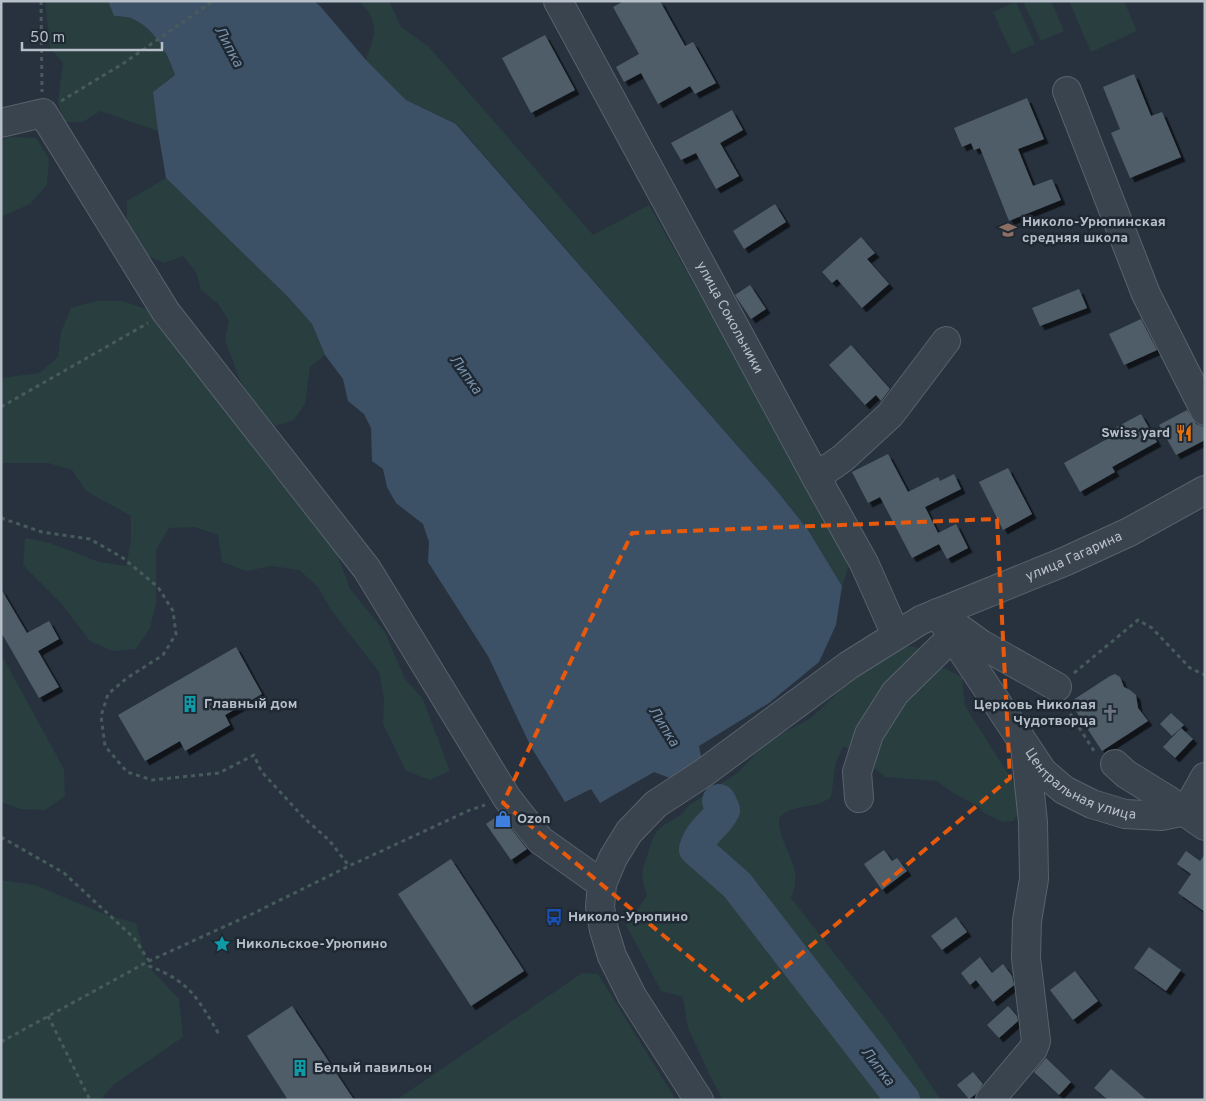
<svg xmlns="http://www.w3.org/2000/svg" width="1206" height="1101" font-family="Overpass,sans-serif">
<style>
.green{fill:#283e3f}
.water{fill:#3d5166}
.lines{fill:none;stroke-linecap:round;stroke-linejoin:round}
.river{stroke:#3d5166;stroke-width:34}
.building{fill:#505d69;filter:url(#shadow)}
.minor-casing{stroke:#58626c;stroke-width:30}
.path{stroke:#475b5c;stroke-width:3;stroke-dasharray:4 4;stroke-linecap:butt}
.minor{stroke:#3a444e;stroke-width:28}
.marked{fill:none;stroke:#e8590c;stroke-width:4;stroke-dasharray:10 6;stroke-linejoin:round}
.labels{text-anchor:middle;dominant-baseline:central;stroke-width:5;stroke-linejoin:round;paint-order:stroke}
.poi-label{font-size:14px;font-weight:bold;fill:#b7bfc9;stroke:#1f2934;text-anchor:start}
.street-label{font-size:14px;fill:#b7bfc9;stroke:#1f2934}
.water-label{font-size:15px;font-style:italic;fill:#7991aa;stroke:#1f2934}
</style>
<defs>
<filter id="shadow"><feDropShadow dx="4.5" dy="4.5" stdDeviation="0" flood-color="#0009"/></filter>
</defs>
<rect width="100%" height="100%" fill="#27323e"/>
<g class="green">
<path d="M45,1h63l6,15c6,1 14,0 19,3 22,10 35,35 42,56l-22,17 5,39 -58,-20 -17,11h-19l-6,-20 5,-39 -13,-16z"/>
<path d="M359,1h30l12,26 28,20 164,188 56,-30 194,342 5,21 -6,18 -34,-56 -31,-39 -320,-367 -51,-24 -40,-40c9,-26 15,-37 -7,-59z"/>
<path d="M1023,1h28l13,30 -23,10z"/>
<path d="M1069,1h55l13,30 -46,21z"/>
<path d="M1016,2l19,42 -23,10 -19,-42z"/>
<path d="M11,137l25,1 13,21 -2,26 -17,19 -29,13v-77z"/>
<path d="M166,178l122,119 24,27 13,31 -15,12 -5,37 -11,16 -18,6 -17,-12 -20,-36 -14,-38 4,-19 -11,-17 -17,-14 -5,-18 -13,-16 -19,7 -18,-8 -19,-34v-20z"/>
<path d="M97,301h26l26,9 183,230 18,49 35,43 20,47 18,20 27,72 -20,9 -24,-9 -23,-47 1,-25 -5,-27 -48,-62 -13,-23 -19,-17 -28,-4 -25,5 -24,-9 -4,-27 -23,-8 -26,1 -13,22v53l-6,25 -14,21 -24,2 -22,-10 -30,-39 -37,-37 2,-27 25,5 49,19 27,4 5,-25v-25l-45,-25 -14,-21 -24,-7h-47v-85l38,-5 19,-16 3,-25 10,-24z"/>
<path d="M910,646l10,2 14,15 28,14 3,29 54,85v21l-6,9 -10,1 -19,-9 -6,-7 -25,-13 -16,-12 -51,-4 -42,-31c-12,18 -9,31 -13,51 -15,13 -36,5 -52,21 -1,30 27,47 12,80l98,125 52,77h-218l-13,-24 -22,-48 -5,-31 -22,-6 -35,-66 21,-29 -5,-18 1,-10 9,-28 5,-9 7,-6 18,-11 6,-8 49,-33 28,-28 18,-12 28,-15 37,-35 34,-27 19,-9z"/>
<path d="M1,654l63,115 1,27 -20,14 -24,-1 -20,-7z"/>
<path d="M1,880l34,5 74,31 27,7 11,42 32,34 4,38 -70,48 -12,15h-100z"/>
<path d="M582,973l16,1 78,126h-280z"/>
</g>
<path class="water" d="M108,1h206l6,5 46,54 40,40 50,24 321,367 31,39 34,56 -6,39 -17,37 -50,41 -70,43 3,16 -27,18 -21,-8 -54,31 -9,-14 -26,13 -34,-55 -43,-91 -60,-94 1,-20 -6,-18 -27,-21 -9,-16 -4,-18 -11,-8 -1,-33 -7,-14 -16,-13 -5,-22 -18,-24 -13,-31 -24,-27 -122,-119 -8,-47 -5,-39 22,-17c-7,-21 -20,-46 -42,-56 -5,-3 -13,-2 -19,-3z"/>
<g class="lines">
<path class="river" d="M719,801l4,9c-7,15 -22,20 -27,39l41,36 166,215"/>
</g>
<g class="building">
<path d="M624,1h36l25,45 8,-4 23,41 -21,11 -5,-8 -32,18 -17,-31 -17,9 -8,-15 23,-13 -26,-47z"/>
<path d="M545,35l30,55 -44,23 -29,-55z"/>
<path d="M1134,74l17,42 11,-4 19,45 -51,21 -19,-45 9,-4 -17,-42z"/>
<path d="M1027,98l17,41 -26,10 15,37 19,-7 9,21 -52,21 -29,-73 -6,2 -3,-7 -9,4 -8,-19z"/>
<path d="M732,110l11,20 -23,13 19,33 -23,13 -20,-36 -15,7 -10,-17z"/>
<path d="M775,204l11,18 -42,27 -11,-18z"/>
<path d="M861,237l14,16 -8,6 22,25 -27,24 -25,-29 -5,4 -10,-11z"/>
<path d="M750,285l16,24 -15,10 -16,-24z"/>
<path d="M1079,289l8,19 -47,18 -8,-18z"/>
<path d="M1141,319l16,31 -33,15 -15,-31z"/>
<path d="M851,345l39,44 -9,12 -5,-6 -11,10 -36,-40z"/>
<path d="M1187,410l9,14 8,3 1,13 -29,15 -17,-30z"/>
<path d="M1141,414l16,28 -45,25 3,5 -35,20 -16,-29 52,-29 -3,-5z"/>
<path d="M888,454l20,38 30,-15 2,4 14,-7 7,15 -36,18 13,26 18,-9 12,24 -21,11 -8,-15 -27,14 -32,-61 -12,6 -16,-31z"/>
<path d="M1008,468l24,46 -29,16 -24,-48z"/>
<path d="M1,589l26,44 22,-12 10,18 -21,12 21,36 -20,11 -38,-66z"/>
<path d="M236,647l26,47 -37,21 5,10 -45,26 -5,-10 -35,20 -27,-46z"/>
<path d="M1115,674l5,3 4,10 6,3 6,5 2,13 10,13 -46,30 -32,-49 40,-26z"/>
<path d="M1171,713l13,12 -12,11 -12,-12z"/>
<path d="M1181,728l12,11 -18,19 -12,-11z"/>
<path d="M500,814l27,35 -16,11 -25,-36z"/>
<path d="M884,850l8,11 5,-3 10,13 -25,19 -18,-26z"/>
<path d="M1186,851l14,10 5,-7v58l-27,-19 13,-19 -14,-10z"/>
<path d="M451,859l73,112 -53,35 -73,-112z"/>
<path d="M956,917l11,15 -25,18 -11,-14z"/>
<path d="M1149,947l32,23 -15,21 -32,-23z"/>
<path d="M980,957l12,16 11,-9 9,12 2,9 -21,17 -17,-22 -6,5 -9,-12z"/>
<path d="M1075,971l23,30 -25,19 -23,-30z"/>
<path d="M292,1006l62,94h-66l-41,-64z"/>
<path d="M1008,1006l9,10 1,5 -19,17 -12,-13z"/>
<path d="M1046,1058l25,24 -12,13 -25,-23z"/>
<path d="M1111,1069l36,31h-39l-14,-12z"/>
<path d="M973,1072l10,12 -7,10 -7,5 -12,-14z"/>
</g>
<g class="lines">
<g class="minor-casing">
<g id="minor">
<path id="s1" d="M558,1l258,476 48,86 32,72"/>
<path d="M1067,91l79,203 59,117"/>
<path d="M1,123l42,-10 123,199 201,257 140,229 33,42 62,44"/>
<path d="M816,477l27,-19 47,-43 56,-74"/>
<path id="s2" d="M937,613l106,159 21,18 28,14 33,10 36,2 25,-5"/>
<path d="M949,621l32,23 76,43"/>
<path d="M1115,764l11,10 42,26 37,26"/>
<path d="M859,798l-2,-26 12,-38 26,-41 58,-57"/>
<path d="M1186,811l19,-34"/>
<path id="s3" d="M699,1100l-67,-104 -20,-40 -8,-26 -4,-23 2,-23 11,-26 16,-26 27,-28 46,-30 147,-109 72,-45 145,-59 63,-29 76,-42"/>
<path d="M990,1100l43,-51 3,-8 -10,-83 1,-37 7,-42 -1,-57 -8,-76"/>
</g>
</g>
<g class="path">
<path d="M41,1l1,91"/>
<path d="M61,101l63,-38 89,-62"/>
<path d="M1,407l147,-84"/>
<path d="M1,518l41,14 48,7 33,19 35,29 15,24 3,23 -13,21 -36,23 -19,16 -7,22 4,30 22,26 25,8 67,-7 35,-18 7,16 43,47 25,22 20,26"/>
<path d="M1074,673l64,-53 14,8 38,40 15,7"/>
<path d="M1066,707l30,47"/>
<path d="M1,837l63,36 70,65 15,23v5c42,16 49,33 71,70"/>
<path d="M48,1016l42,84"/>
<path d="M1,1042l148,-81 103,-47 97,-48 121,-56 15,-5"/>
</g>
<use href="#minor" class="minor"/>
</g>
<path class="marked" d="M997,519l13,259 -266,224 -241,-199 129,-270z"/>
<defs>
<g id="school-bare" transform="scale(1.35)"><path d="M0-5L7-2L0 1L-7-2ZM-4 1L0 2.5L4 1V4Q0 6-4 4Z" fill="#8d6e63" stroke="#1f2934" stroke-width="2.5" paint-order="stroke"/></g>
<g id="restaurant-bare" transform="scale(1.35)"><path d="M-5-6h1v4h1v-4h1v4h1v-4h1v5L-1.5 .5V6h-2V.5L-5-1ZM5-6V6H3V1.5H1.5Q1.5-4 5-6Z" fill="#e8710a" stroke="#1f2934" stroke-width="2.5" paint-order="stroke"/></g>
<g id="building-bare" transform="scale(1.35)"><path d="M-4-6H4V6H1V3H-1V6H-4ZM-2.5-4.3h1.7v1.8h-1.7ZM.8-4.3h1.7v1.8H.8ZM-2.5-1h1.7V.8h-1.7ZM.8-1h1.7V.8H.8Z" fill="#0f9aa8" stroke="#1f2934" stroke-width="2.5" paint-order="stroke"/></g>
<g id="church-bare" transform="scale(1.35)"><path d="M-1.2-6h2.4v3.5h3.3v2.4h-3.3V6h-2.4V-.1h-3.3v-2.4h3.3Z" fill="#6b7280" stroke="#1f2934" stroke-width="2.5" paint-order="stroke"/></g>
<g id="shop-bare" transform="scale(1.35)"><path d="M-5-2.5h2.3a2.7 3.5 0 0 1 5.4 0H5L5.5 6h-11ZM-1.5-2.5h3a1.5 2.3 0 0 0-3 0Z" fill="#3f7fe0" stroke="#1f2934" stroke-width="2.5" paint-order="stroke"/></g>
<g id="bus-bare" transform="scale(1.35)"><path d="M-5-6H5V4H4V6H2V4H-2V6H-4V4H-5ZM-3.5-4V0h7V-4ZM-3.5 1.2v1.5H-2V1.2ZM2 1.2v1.5H3.5V1.2Z" fill="#1a4fb4" stroke="#1f2934" stroke-width="2.5" paint-order="stroke"/></g>
<g id="sight-bare" transform="scale(1.35)"><path d="M0-6L1.8-2.2L6-1.7L2.9 1.2L3.7 5.4L0 3.3L-3.7 5.4L-2.9 1.2L-6-1.7L-1.8-2.2Z" fill="#0f9aa8" stroke="#1f2934" stroke-width="2.5" paint-order="stroke"/></g>
</defs>
<g fill-rule="evenodd">
<use href="#school-bare" x="1008" y="230"/>
<use href="#restaurant-bare" x="1184" y="433"/>
<use href="#building-bare" x="190" y="704"/>
<use href="#church-bare" x="1110" y="713"/>
<use href="#shop-bare" x="503" y="819"/>
<use href="#bus-bare" x="554" y="917"/>
<use href="#sight-bare" x="222" y="944"/>
<use href="#building-bare" x="300" y="1068"/>
</g>
<g class="labels">
<g class="poi-label">
<text x="1022" y="222">Николо-Урюпинская<tspan x="1022" dy="16">средняя школа</tspan></text>
<text x="1170" y="433" text-anchor="end">Swiss yard</text>
<text x="204" y="704">Главный дом</text>
<text x="1096" y="705" text-anchor="end">Церковь Николая<tspan x="1096" dy="16">Чудотворца</tspan></text>
<text x="517" y="819">Ozon</text>
<text x="568" y="917">Николо-Урюпино</text>
<text x="236" y="944">Никольское-Урюпино</text>
<text x="314" y="1068">Белый павильон</text>
</g>
<g class="street-label">
<text stroke="none"><textPath href="#s1" startOffset="360">улица Сокольники</textPath></text>
<text stroke="none"><textPath href="#s3" startOffset="828">улица Гагарина</textPath></text>
<text stroke="none"><textPath href="#s2" startOffset="230">Центральная улица</textPath></text>
</g>
<g class="water-label">
<text transform="translate(228 47) rotate(62)">Липка</text>
<text transform="translate(465 375) rotate(54)">Липка</text>
<text transform="translate(663 727) rotate(58)">Липка</text>
<text transform="translate(877 1067) rotate(52)">Липка</text>
</g>
</g>
<rect width="1206" height="1101" fill="none" stroke="#b7bfc9" stroke-width="5"/>
<path d="M22 42v8h140v-8" fill="none" stroke="#b7bfc9" stroke-width="2.5"/>
<text x="30" y="42" font-size="15" fill="#b7bfc9" stroke="#1f2934" stroke-width="4" paint-order="stroke">50 m</text>
</svg>
